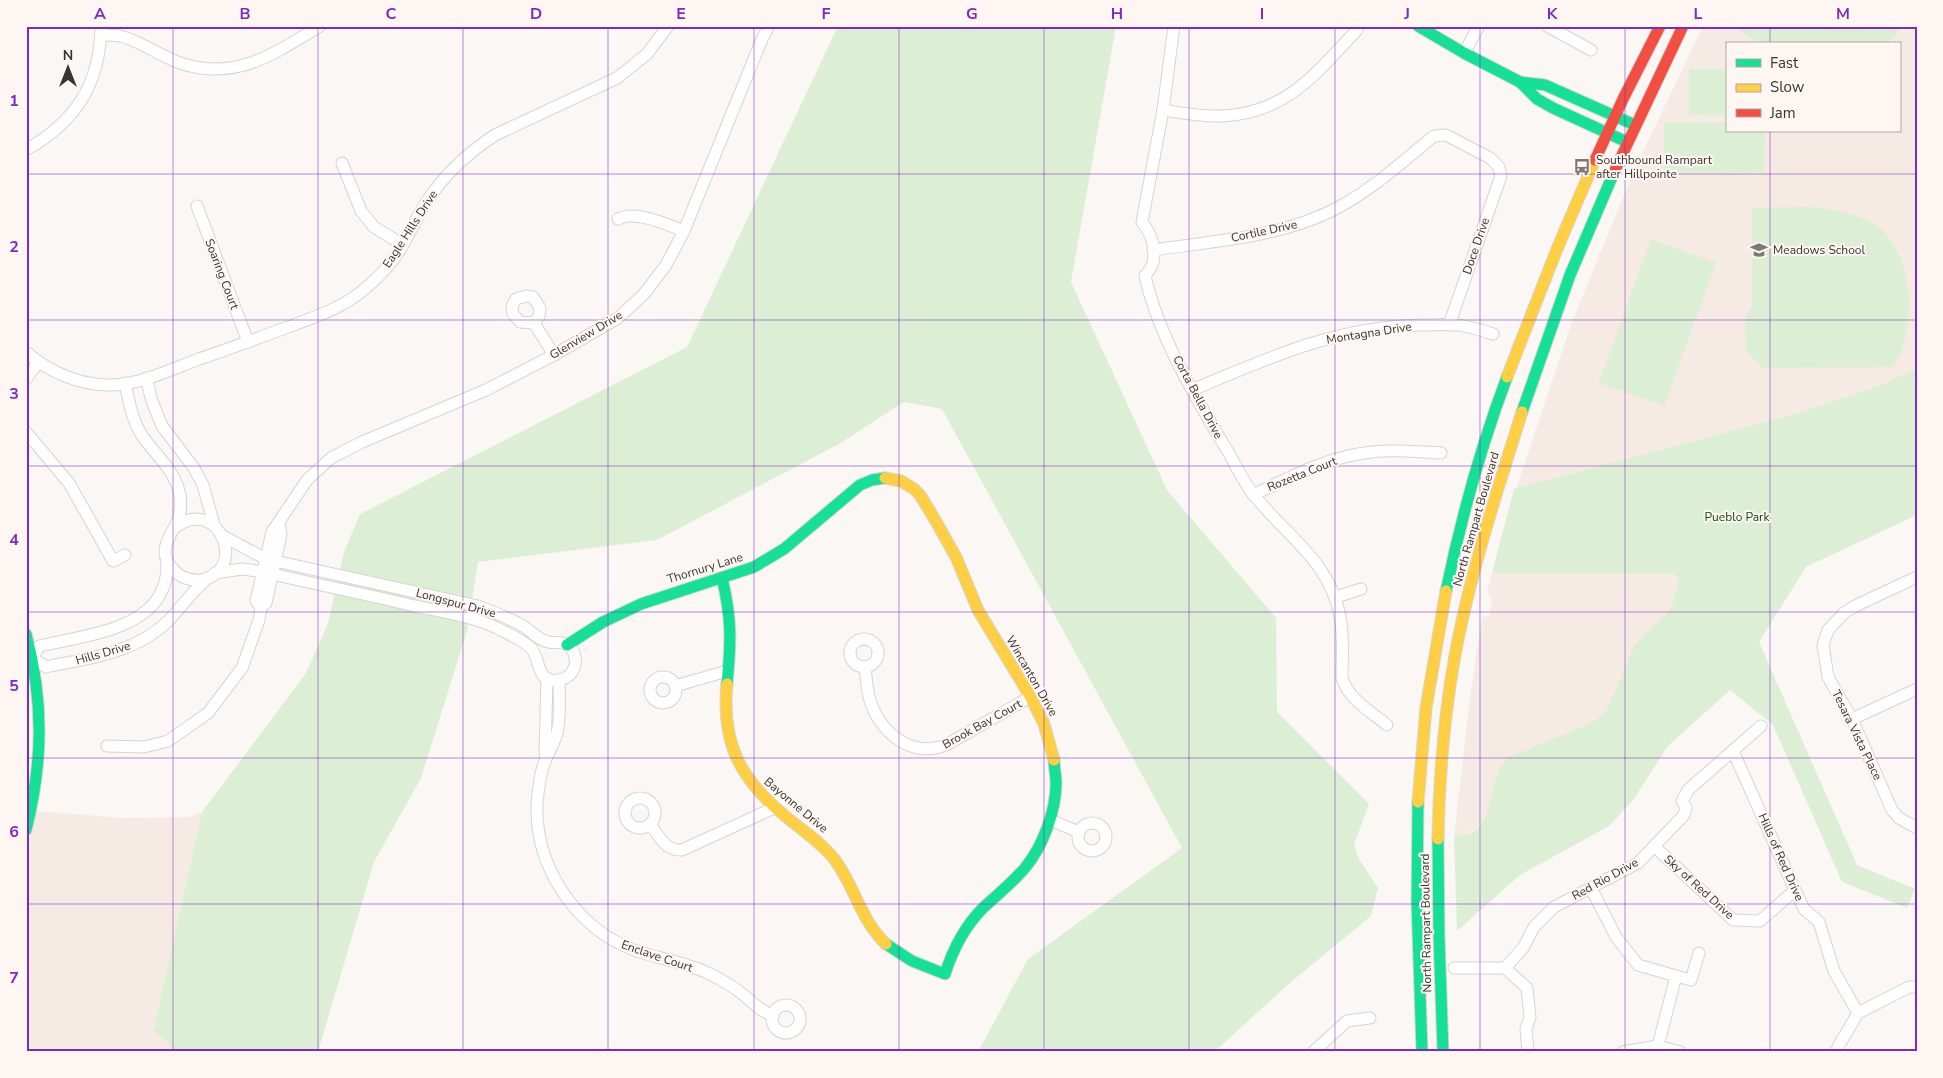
<svg xmlns="http://www.w3.org/2000/svg" width="1943" height="1078" font-family="'Nunito Sans',sans-serif">
<style>
.built{fill:#f5eae4;fill-rule:evenodd}
.green{fill:#dcefd5}
.lines{fill:none;stroke-linecap:round;stroke-linejoin:round}
.street-casing{stroke:#d7d4d2;stroke-width:13}
.fast-casing{stroke:#d7d4d2;stroke-width:13}
.slow-casing{stroke:#d7d4d2;stroke-width:13}
.jam-casing{stroke:#d7d4d2;stroke-width:13}
.street{stroke:#fefefe;stroke-width:11}
.fast{stroke:#16e098;stroke-width:11}
.slow{stroke:#ffcf43;stroke-width:11}
.jam{stroke:#f24e42;stroke-width:11}
.grid{fill:none;stroke:#7b2cbf;stroke-width:1;stroke-opacity:0.55}
.labels{text-anchor:middle;dominant-baseline:central;stroke-width:4;stroke-linejoin:round;paint-order:stroke}
.poi-label{font-size:12px;fill:#373431;stroke:#fef6f2;text-anchor:start}
.street-label{font-size:12px;fill:#373431;stroke:#fef6f2}
.park-label{font-size:12px;fill:#124904;stroke:#fef6f2}
.neatline{fill:none;stroke:#7b2cbf;stroke-width:2}
.grid-label{font-size:16px;text-anchor:middle;font-weight:bold;fill:#7b2cbf}
</style>
<rect width="100%" height="100%" fill="#fbf7f5"/>
<g class="built">
<path d="M1703,26h214v343l-39,17 -83,28 -279,75 54,-162 63,-154zM1727,44h172v87h-172z"/>
<path d="M1492,573h181l6,8 -8,28 -36,36 -30,68 -14,10 -77,32 -32,67 -15,13 -13,2 16,-140 12,-79 7,-3 3,-16 -5,-6z"/>
<path d="M37,811l86,7 65,-1 14,-5 -49,218 15,12 5,10h-147v-203z"/>
</g>
<g class="green">
<path d="M838,26h278l-45,256 96,208 109,128 1,94 92,92 -15,41 5,14 19,29 -7,28 -80,66 -77,70h-236l50,-93 154,-111 -240,-439 -38,-7 -65,42 -182,96 -179,22 -11,69 -46,147 -47,84 -56,190h-145l-5,-10 -15,-11 49,-219 104,-139 22,-50 16,-71 16,-38 327,-167z"/>
<path d="M1732,26h170l-14,18h-126z"/>
<path d="M1689,69h38v47l-38,-1z"/>
<path d="M1727,122v9h38l-1,41 -100,1v-50z"/>
<path d="M1806,207c23,1 57,7 76,22 3,2 6,8 9,12 23,32 24,94 2,126l-130,1 -17,-17 -1,-34 7,-11v-98z"/>
<path d="M1651,239l65,24 -52,143 -65,-23z"/>
<path d="M1917,369v146l-111,52 -47,75 98,223 58,24 -8,19 -65,-26 -69,-157 -43,-35 -62,56 -35,54 -24,26 -89,49 -63,56 -3,-94c47,-3 29,-58 55,-80l82,-34 14,-10 30,-68 36,-36 8,-28 -6,-8h-181l22,-84 281,-75 83,-28z"/>
</g>
<g class="lines">
<g class="street-casing">
<g id="street">
<path d="M1174,26l-11,84 -21,112c9,11 14,26 11,41 -1,4 -5,9 -8,13 14,61 50,121 82,174 9,15 16,32 27,45 33,42 75,65 86,121 4,19 2,41 2,61 5,21 28,34 45,48"/>
<path d="M1547,26l44,24"/>
<path d="M101,35c6,0 13,0 19,1 21,5 40,20 60,27 56,19 95,-10 140,-37"/>
<path d="M1464,53l15,-27"/>
<path d="M1163,110c19,3 40,7 60,6 64,-3 94,-44 134,-86"/>
<path d="M26,150c50,-29 74,-65 75,-124"/>
<path d="M342,163l19,48 13,16 29,18"/>
<path d="M197,206l51,136"/>
<path d="M618,219c18,-9 48,5 66,12"/>
<path d="M1153,250c61,-9 131,-13 186,-43 35,-19 64,-46 95,-71l12,-1 44,23 9,9 2,9 -52,149"/>
<path d="M534,323l5,-7 1,-8 -7,-11 -7,-1 -10,3 -4,7 1,8 7,8 14,1 20,32"/>
<path d="M26,352c23,20 55,34 86,33 30,-1 60,-16 87,-26 30,-10 59,-21 89,-32 27,-10 58,-20 80,-41 14,-12 27,-26 36,-43 9,-16 17,-35 28,-49 17,-24 39,-43 63,-59l122,-57 30,-24 21,-28"/>
<path d="M146,378l6,23 10,25 32,42 9,17 11,40"/>
<path d="M26,379l12,-17"/>
<path d="M125,383c4,18 7,38 18,54 12,17 31,33 36,54 3,11 2,26 -5,37 -8,14 -15,27 -1,41 6,8 17,12 27,11 50,-7 19,-87 -26,-52"/>
<path d="M1192,390c76,-32 146,-64 230,-65 14,0 28,-2 42,1 10,2 20,5 29,8"/>
<path d="M26,432l43,51 44,78 12,-6"/>
<path d="M1253,495c38,-18 76,-39 119,-43 23,-3 46,0 69,1"/>
<path d="M215,573l27,-4 22,3c50,12 101,22 151,34 28,6 58,10 84,23 10,5 23,11 32,19 10,10 4,37 29,32 7,-2 12,-6 14,-12 3,-7 1,-16 -4,-21 -8,-7 -14,-3 -21,-5 -10,-1 -18,-11 -26,-16 -14,-8 -29,-14 -45,-20l-212,-47 -43,-23"/>
<path d="M1917,577l-62,29 -11,7 -16,17 -5,15 5,32 24,42 40,91 7,8 18,10"/>
<path d="M1336,597l25,-8"/>
<path d="M261,607l-5,-6 16,-69 35,-52 24,-22 31,-16 124,-52 68,-35 64,-37 26,-24 22,-29 18,-34 78,-192 7,-13"/>
<circle cx="864" cy="653" r="14"/>
<path d="M33,658l6,-12c39,-9 108,-15 124,-58 4,-9 4,-18 4,-27"/>
<path d="M28,659l5,-1 13,9c43,-9 90,-14 122,-46 14,-14 24,-30 40,-43"/>
<path d="M865,667c1,10 2,20 4,30 10,35 42,63 79,47l82,-47"/>
<circle cx="663" cy="690" r="13"/>
<path d="M559,680c0,17 2,36 -2,53 -3,11 -9,20 -13,31 -5,13 -6,28 -7,41 -2,62 39,123 97,145 25,9 52,12 76,24 12,6 24,13 35,22 9,8 16,15 28,20"/>
<path d="M675,686l52,-15"/>
<path d="M1852,719l65,-30"/>
<path d="M107,746l37,1 24,-6 40,-28 34,-45 17,-48 2,-13 5,-4 2,-9 13,-60 -2,-11"/>
<path d="M1733,751l62,139 9,19 15,13 15,49 24,42"/>
<path d="M545,754l2,-76"/>
<circle cx="640" cy="813" r="15"/>
<path d="M1050,820l29,12"/>
<circle cx="1092" cy="837" r="14"/>
<path d="M650,824c9,12 15,27 32,26l92,-42"/>
<path d="M1654,846l79,74 27,1 35,-31"/>
<path d="M1591,888l25,49 22,28 38,11 -18,70"/>
<path d="M1454,968h51"/>
<path d="M1505,968l18,-20 11,-21 20,-20 84,-44 46,-48 2,-7 -4,-7 6,-11 73,-64"/>
<path d="M1505,968l22,20 3,29 -4,12 2,23"/>
<path d="M1676,976l15,4 8,-27"/>
<circle cx="786" cy="1019" r="14"/>
<path d="M1313,1052l34,-31 23,-3"/>
<path d="M1623,1052l35,-6 22,6"/>
<path d="M1835,1052l23,-39 51,-26h8"/>
</g>
</g>
<g class="fast-casing">
<g id="fast">
<path d="M1418,26l46,27 56,29 17,17 16,9 74,34"/>
<path d="M1520,82l25,3 90,40"/>
<path d="M1522,412l48,-137 45,-105"/>
<path d="M722,578c10,41 9,64 5,106"/>
<path d="M1446,591c15,-72 35,-145 61,-214"/>
<path d="M26,634c18,68 17,128 0,196"/>
<path d="M567,645l36,-23 38,-18 113,-37 30,-18 76,-64 12,-5 13,-2"/>
<path d="M1418,802l-1,100 5,150"/>
<path d="M1438,839l1,97 4,116"/>
<path d="M886,944l26,17 33,13c8,-25 19,-47 38,-66 14,-13 29,-25 42,-40 18,-22 31,-57 31,-85 0,-8 -2,-16 -2,-23"/>
</g>
</g>
<g class="slow-casing">
<g id="slow">
<path d="M1507,377l50,-128 38,-89"/>
<path d="M885,478l16,3 13,8 6,6 14,23 22,39 22,53 52,86 14,28 10,36"/>
<path d="M727,684c-6,62 15,98 63,136 16,13 33,24 45,40 20,27 26,61 51,84"/>
<path d="M1418,802l8,-94 20,-117"/>
<path d="M1438,839c1,-59 6,-120 16,-178 15,-84 42,-167 68,-249"/>
</g>
</g>
<g class="jam-casing">
<g id="jam">
<path d="M1595,160l28,-61 37,-73"/>
<path d="M1615,170l68,-144"/>
</g>
</g>
<use href="#street" class="street"/>
<use href="#fast" class="fast"/>
<use href="#slow" class="slow"/>
<use href="#jam" class="jam"/>
</g>
<path class="grid" d="M173,26v1026M318,26v1026M463,26v1026M608,26v1026M754,26v1026M899,26v1026M1044,26v1026M1189,26v1026M1335,26v1026M1480,26v1026M1625,26v1026M1770,26v18M1770,131v921M26,174h1891M26,320h1891M26,466h1891M26,612h1891M26,758h1891M26,904h1891"/>
<defs>
<g id="bus-bare" transform="scale(1.35)"><path d="M-5-6H5V4H4V6H2V4H-2V6H-4V4H-5ZM-3.5-4V0h7V-4ZM-3.5 1.2v1.5H-2V1.2ZM2 1.2v1.5H3.5V1.2Z" fill="#7c7876" stroke="#fef6f2" stroke-width="2.5" paint-order="stroke"/></g>
<g id="school-bare" transform="scale(1.35)"><path d="M0-5L7-2L0 1L-7-2ZM-4 1L0 2.5L4 1V4Q0 6-4 4Z" fill="#7c7876" stroke="#fef6f2" stroke-width="2.5" paint-order="stroke"/></g>
</defs>
<g fill-rule="evenodd">
<use href="#bus-bare" x="1582" y="167"/>
<use href="#school-bare" x="1759" y="250"/>
</g>
<g class="labels">
<g class="poi-label">
<text x="1596" y="160">Southbound Rampart<tspan x="1596" dy="14">after Hillpointe</tspan></text>
<text x="1773" y="250">Meadows School</text>
</g>
<g class="street-label">
<text transform="translate(410 229) rotate(-57)">Eagle Hills Drive</text>
<text transform="translate(1264 231) rotate(-12)">Cortile Drive</text>
<text transform="translate(1476 246) rotate(-71)">Doce Drive</text>
<text transform="translate(222 274) rotate(69)">Soaring Court</text>
<text transform="translate(1369 333) rotate(-9)">Montagna Drive</text>
<text transform="translate(586 335) rotate(-31)">Glenview Drive</text>
<text transform="translate(1198 397) rotate(62)">Corta Bella Drive</text>
<text transform="translate(1302 474) rotate(-22)">Rozetta Court</text>
<text transform="translate(1476 519) rotate(-74)">North Rampart Boulevard</text>
<text transform="translate(705 568) rotate(-17)">Thornury Lane</text>
<text transform="translate(456 603) rotate(15)">Longspur Drive</text>
<text transform="translate(103 653) rotate(-16)">Hills Drive</text>
<text transform="translate(1032 676) rotate(60)">Wincanton Drive</text>
<text transform="translate(982 724) rotate(-29)">Brook Bay Court</text>
<text transform="translate(1857 735) rotate(64)">Tesara Vista Place</text>
<text transform="translate(796 805) rotate(40)">Bayonne Drive</text>
<text transform="translate(1781 857) rotate(66)">Hills of Red Drive</text>
<text transform="translate(1605 879) rotate(-29)">Red Rio Drive</text>
<text transform="translate(1699 887) rotate(42)">Sky of Red Drive</text>
<text transform="translate(1426 923) rotate(-91)">North Rampart Boulevard</text>
<text transform="translate(657 956) rotate(19)">Enclave Court</text>
</g>
<g class="park-label">
<text x="1737" y="517">Pueblo Park</text>
</g>
</g>
<rect width="1943" height="1078" fill="none" stroke="#fef6f2" stroke-width="55"/>
<rect x="1726" y="42" width="175" height="90" fill="#fef6f2" stroke="#aea8a5"/>
<rect x="1736" y="59" width="25" height="8" fill="#16e098" stroke="#aea8a5"/>
<text x="1770" y="68" font-size="15" fill="#373431">Fast</text>
<rect x="1736" y="84" width="25" height="8" fill="#ffcf43" stroke="#aea8a5"/>
<text x="1770" y="92" font-size="15" fill="#373431">Slow</text>
<rect x="1736" y="109" width="25" height="8" fill="#f24e42" stroke="#aea8a5"/>
<text x="1770" y="118" font-size="15" fill="#373431">Jam</text>
<g transform="translate(68 68)" stroke="#fef6f2" stroke-width="4" paint-order="stroke">
<path d="M0-4L9 19L0 12L-9 19Z" fill="#373431"/>
<text y="-8" font-size="14" font-weight="bold" text-anchor="middle" fill="#373431">N</text>
</g>
<rect x="28" y="28" width="1888" height="1022" class="neatline"/>
<g class="grid-label">
<text x="100" y="19">A</text>
<text x="245" y="19">B</text>
<text x="391" y="19">C</text>
<text x="536" y="19">D</text>
<text x="681" y="19">E</text>
<text x="826" y="19">F</text>
<text x="972" y="19">G</text>
<text x="1117" y="19">H</text>
<text x="1262" y="19">I</text>
<text x="1407" y="19">J</text>
<text x="1552" y="19">K</text>
<text x="1698" y="19">L</text>
<text x="1843" y="19">M</text>
<text x="14" y="106">1</text>
<text x="14" y="252">2</text>
<text x="14" y="399">3</text>
<text x="14" y="545">4</text>
<text x="14" y="691">5</text>
<text x="14" y="837">6</text>
<text x="14" y="983">7</text>
</g>
</svg>
